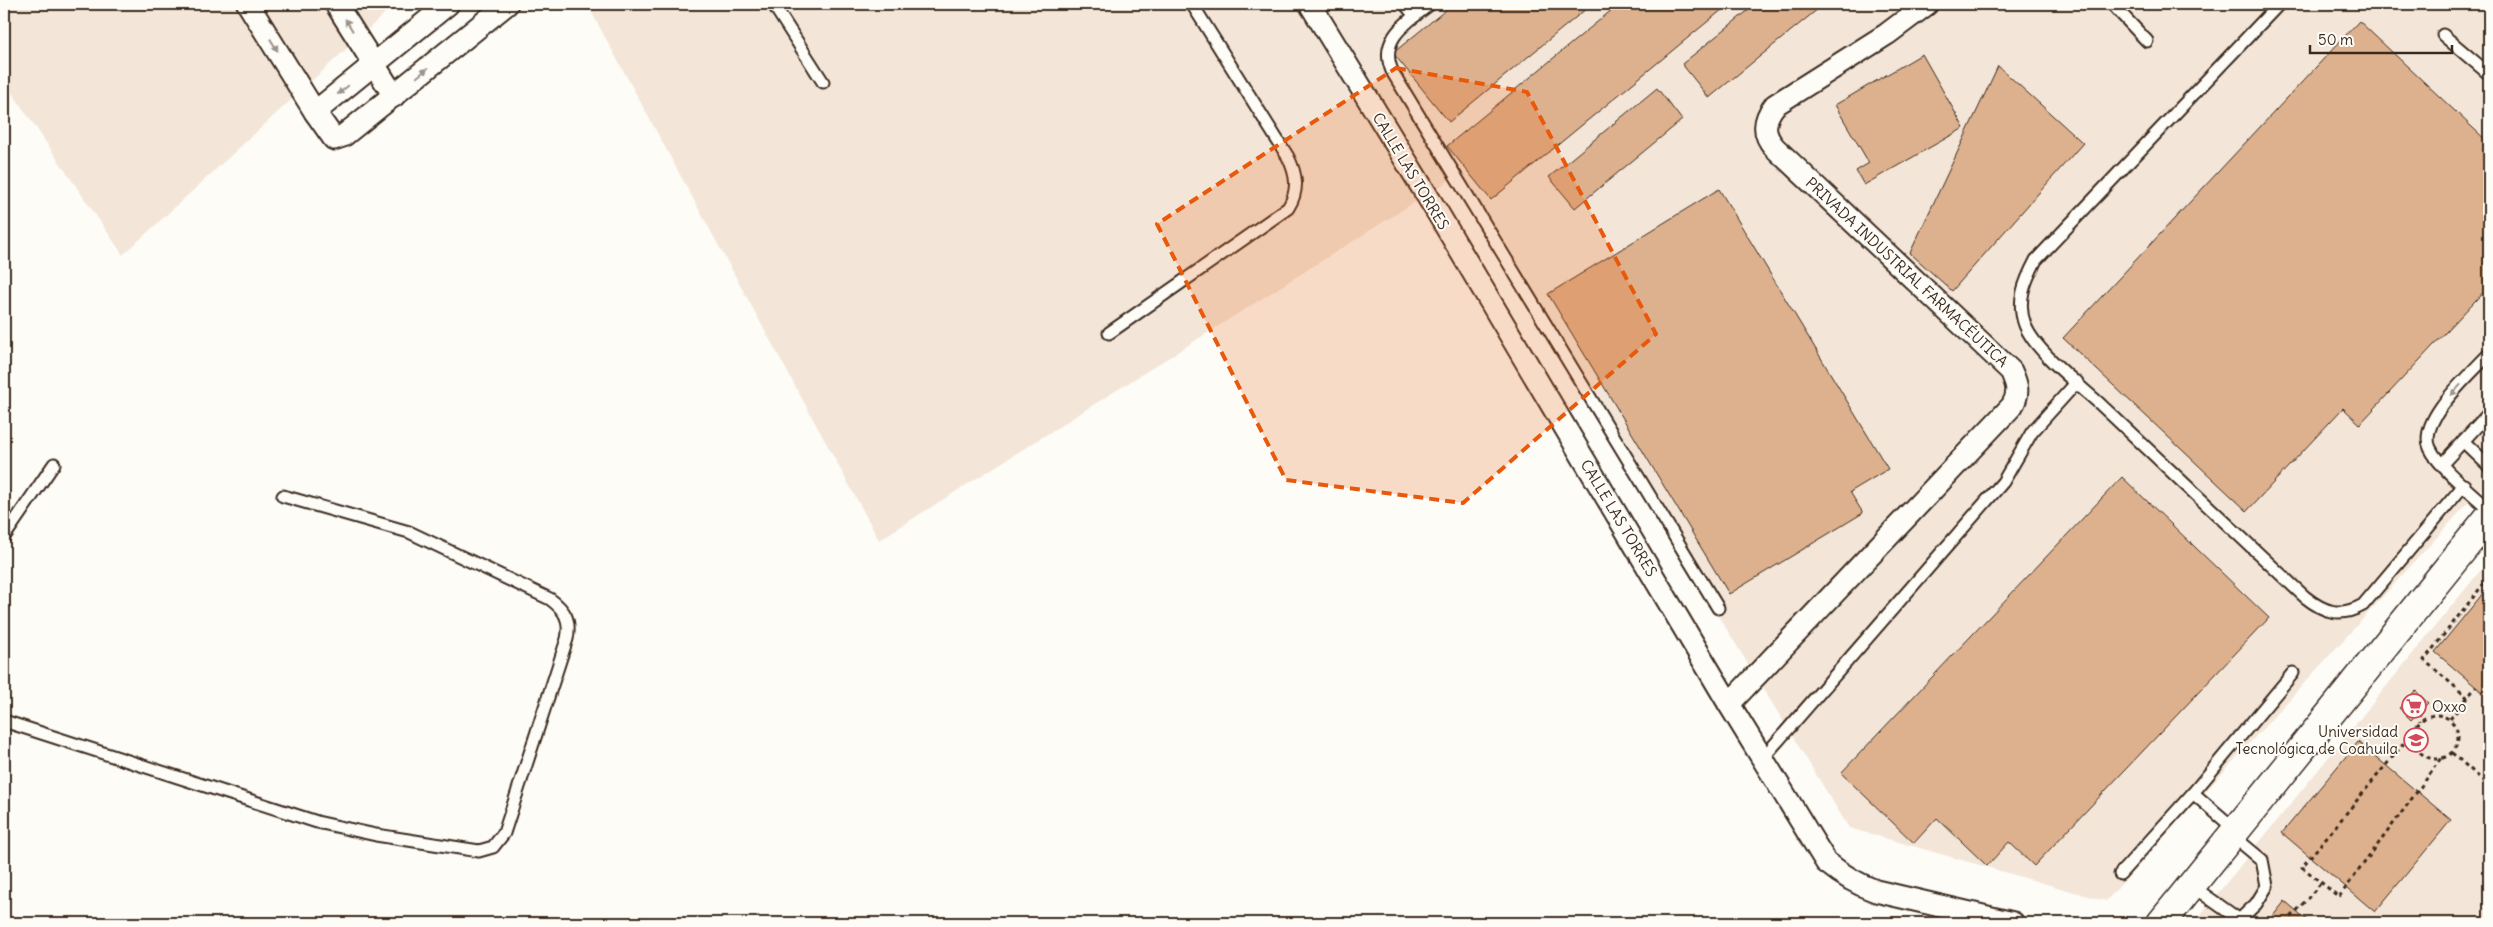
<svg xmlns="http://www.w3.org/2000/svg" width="2493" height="927" font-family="Delius,sans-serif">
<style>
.built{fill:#f3e6d8}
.building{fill:#ddb18e;stroke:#3b2a1e}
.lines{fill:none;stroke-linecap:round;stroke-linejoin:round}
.service-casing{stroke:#3b2a1e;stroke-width:15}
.minor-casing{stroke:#3b2a1e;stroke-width:25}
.tertiary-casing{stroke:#3b2a1e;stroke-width:31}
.path{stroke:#3b2a1e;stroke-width:3;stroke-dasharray:4 4;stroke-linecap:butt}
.service{stroke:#fdfcf7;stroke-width:11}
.minor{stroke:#fdfcf7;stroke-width:21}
.tertiary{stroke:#fdfcf7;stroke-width:28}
.oneway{fill:#9c938a}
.marked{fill:#e8590c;fill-opacity:0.2;stroke:#e8590c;stroke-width:4;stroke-dasharray:10 6;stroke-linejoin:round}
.labels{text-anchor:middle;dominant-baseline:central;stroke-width:4;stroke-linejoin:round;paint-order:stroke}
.street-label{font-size:15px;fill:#3b2a1e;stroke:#fdfcf7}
.poi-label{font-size:15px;fill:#3b2a1e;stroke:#fdfcf7;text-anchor:start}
</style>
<rect width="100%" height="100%" fill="#fdfcf7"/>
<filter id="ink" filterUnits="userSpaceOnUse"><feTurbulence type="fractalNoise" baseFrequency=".02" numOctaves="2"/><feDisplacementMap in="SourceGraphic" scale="10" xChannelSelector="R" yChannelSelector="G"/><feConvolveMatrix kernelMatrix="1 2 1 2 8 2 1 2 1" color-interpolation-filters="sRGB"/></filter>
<g filter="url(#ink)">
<g class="built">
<path d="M4,4h391l-272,251 -119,-174z"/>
<path d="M587,4h1902v476l-383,421 -257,-73 -399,-648 -571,360z"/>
<path d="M2489,560v363h-295l3,-4z"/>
</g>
<g class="building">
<path d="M1453,4h139l-143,118 -56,-69z"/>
<path d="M1619,4h110l-238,196 -44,-54z"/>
<path d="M1756,4h68l-115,94 -27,-34z"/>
<path d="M2359,21l130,122v143l-129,138 -17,-16 -96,103 -184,-173z"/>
<path d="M1922,54l42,74 -100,57 -8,-14 13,-8 -34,-58z"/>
<path d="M1998,66l85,77 -131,148 -42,-38z"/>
<path d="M1657,88l25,32 -107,88 -26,-31z"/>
<path d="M1719,189l169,280 -38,23 13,21 -134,81 -181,-300z"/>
<path d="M2122,477l147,141 -235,248 -25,-24 -22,24 -50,-48 -23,25 -73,-70z"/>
<path d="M2489,586v112l-54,-46z"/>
<path d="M2416,691l12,12 -17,17 -12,-12z"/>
<path d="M2358,742l93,78 -76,92 -93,-79z"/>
<path d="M2285,901l22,19 -3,3 -36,-1z"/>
</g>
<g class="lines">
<g class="service-casing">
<g id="service">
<path d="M773,4l50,78"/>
<path d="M1405,4l10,12"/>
<path d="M1430,4c-24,19 -53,36 -37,69l325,535"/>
<path d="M2112,4l35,37"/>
<path d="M2279,4l-243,256c-11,21 -20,41 -11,65 9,25 54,60 75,79 68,64 136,129 205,193 19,15 35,21 58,8l101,-120"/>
<path d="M2443,35l46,39"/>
<path d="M1109,333l179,-125c11,-17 9,-33 0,-51l-96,-153"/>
<path d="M2489,354c-17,19 -72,66 -59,94 10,21 42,45 59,61"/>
<path d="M2463,441l26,25"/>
<path d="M2442,464l47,-51"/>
<path d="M4,537l50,-73"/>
<path d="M4,721l313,101 59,13 103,16 14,-4 11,-14 63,-194c4,-19 -2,-29 -17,-40l-141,-67 -126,-36"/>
<path d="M1762,759l241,-277 29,-50 45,-50"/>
<path d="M2193,793l44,38"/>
<path d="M2233,836l29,24 5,26 -11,18 -20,19"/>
<path d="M2120,874l73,-81 100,-120"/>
<path d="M2192,886l52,37"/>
</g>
</g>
<g class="minor-casing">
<g id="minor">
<path d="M248,4l67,108 19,27 9,-3 164,-132"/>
<path d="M336,4l58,92"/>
<path d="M1310,4l129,211 290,489 97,158c16,13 30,22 50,29l137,32"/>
<path d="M315,112l133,-108"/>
<path d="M1729,704l283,-298c8,-13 5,-22 -1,-35l-236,-223c-13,-14 -12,-28 0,-43l112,-71 40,-30"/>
</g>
</g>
<g class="tertiary-casing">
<path id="tertiary" d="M2161,923l328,-406"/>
</g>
<g class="path">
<path d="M2468,698l-44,-38 65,-83"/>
<path d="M2419,712l1,9"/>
<circle cx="2436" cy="737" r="22"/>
<path d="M2450,719l26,-32"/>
<path d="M2414,731l-112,136 37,30 103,-139"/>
<path d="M2452,753l37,33"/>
<path d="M2194,923l3,-4 16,2"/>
<path d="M2286,923l35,-40"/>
</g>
<use href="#service" class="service"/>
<use href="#minor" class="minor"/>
<use href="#tertiary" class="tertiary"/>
</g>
<defs><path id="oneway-solid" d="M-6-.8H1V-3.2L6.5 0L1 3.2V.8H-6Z" transform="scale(1.25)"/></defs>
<g class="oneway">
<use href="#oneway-solid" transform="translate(349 25) rotate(-122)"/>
<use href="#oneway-solid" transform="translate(274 45) rotate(58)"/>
<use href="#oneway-solid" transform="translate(422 73) rotate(-39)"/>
<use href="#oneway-solid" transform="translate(343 90) rotate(141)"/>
<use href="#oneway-solid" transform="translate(2456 390) rotate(132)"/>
</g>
</g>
<path class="marked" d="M1396,68l131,24 129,242 -193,169 -177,-23 -129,-256z"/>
<defs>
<g id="supermarket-ring" transform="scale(1.25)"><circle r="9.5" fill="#fdfcf7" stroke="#d1495b" stroke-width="1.5"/><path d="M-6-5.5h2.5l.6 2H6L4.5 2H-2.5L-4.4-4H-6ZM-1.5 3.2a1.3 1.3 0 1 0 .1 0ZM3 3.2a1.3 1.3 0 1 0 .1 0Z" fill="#d1495b"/></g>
<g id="university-ring" transform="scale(1.25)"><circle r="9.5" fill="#fdfcf7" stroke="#d1495b" stroke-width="1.5"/><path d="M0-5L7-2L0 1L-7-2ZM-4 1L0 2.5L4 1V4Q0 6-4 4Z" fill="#d1495b"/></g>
</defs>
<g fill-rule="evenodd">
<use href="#supermarket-ring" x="2414" y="706"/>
<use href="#university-ring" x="2416" y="740"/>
</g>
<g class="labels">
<g class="street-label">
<text transform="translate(1411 171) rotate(59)">CALLE LAS TORRES</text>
<text transform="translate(1907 272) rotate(43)">PRIVADA INDUSTRIAL FARMACÉUTICA</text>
<text transform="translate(1619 518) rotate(59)">CALLE LAS TORRES</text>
</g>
<g class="poi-label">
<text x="2432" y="706">Oxxo</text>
<text x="2398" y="731" text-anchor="end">Universidad<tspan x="2398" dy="17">Tecnológica de Coahuila</tspan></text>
</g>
</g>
<rect width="2493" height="927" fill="none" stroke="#fdfcf7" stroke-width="20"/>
<rect x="10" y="10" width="2473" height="907" fill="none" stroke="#3b2a1e" stroke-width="2" filter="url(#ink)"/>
<path d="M2310 45v8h142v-8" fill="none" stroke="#3b2a1e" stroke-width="2.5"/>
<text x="2318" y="45" font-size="15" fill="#3b2a1e" stroke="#fdfcf7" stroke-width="4" paint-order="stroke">50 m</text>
</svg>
